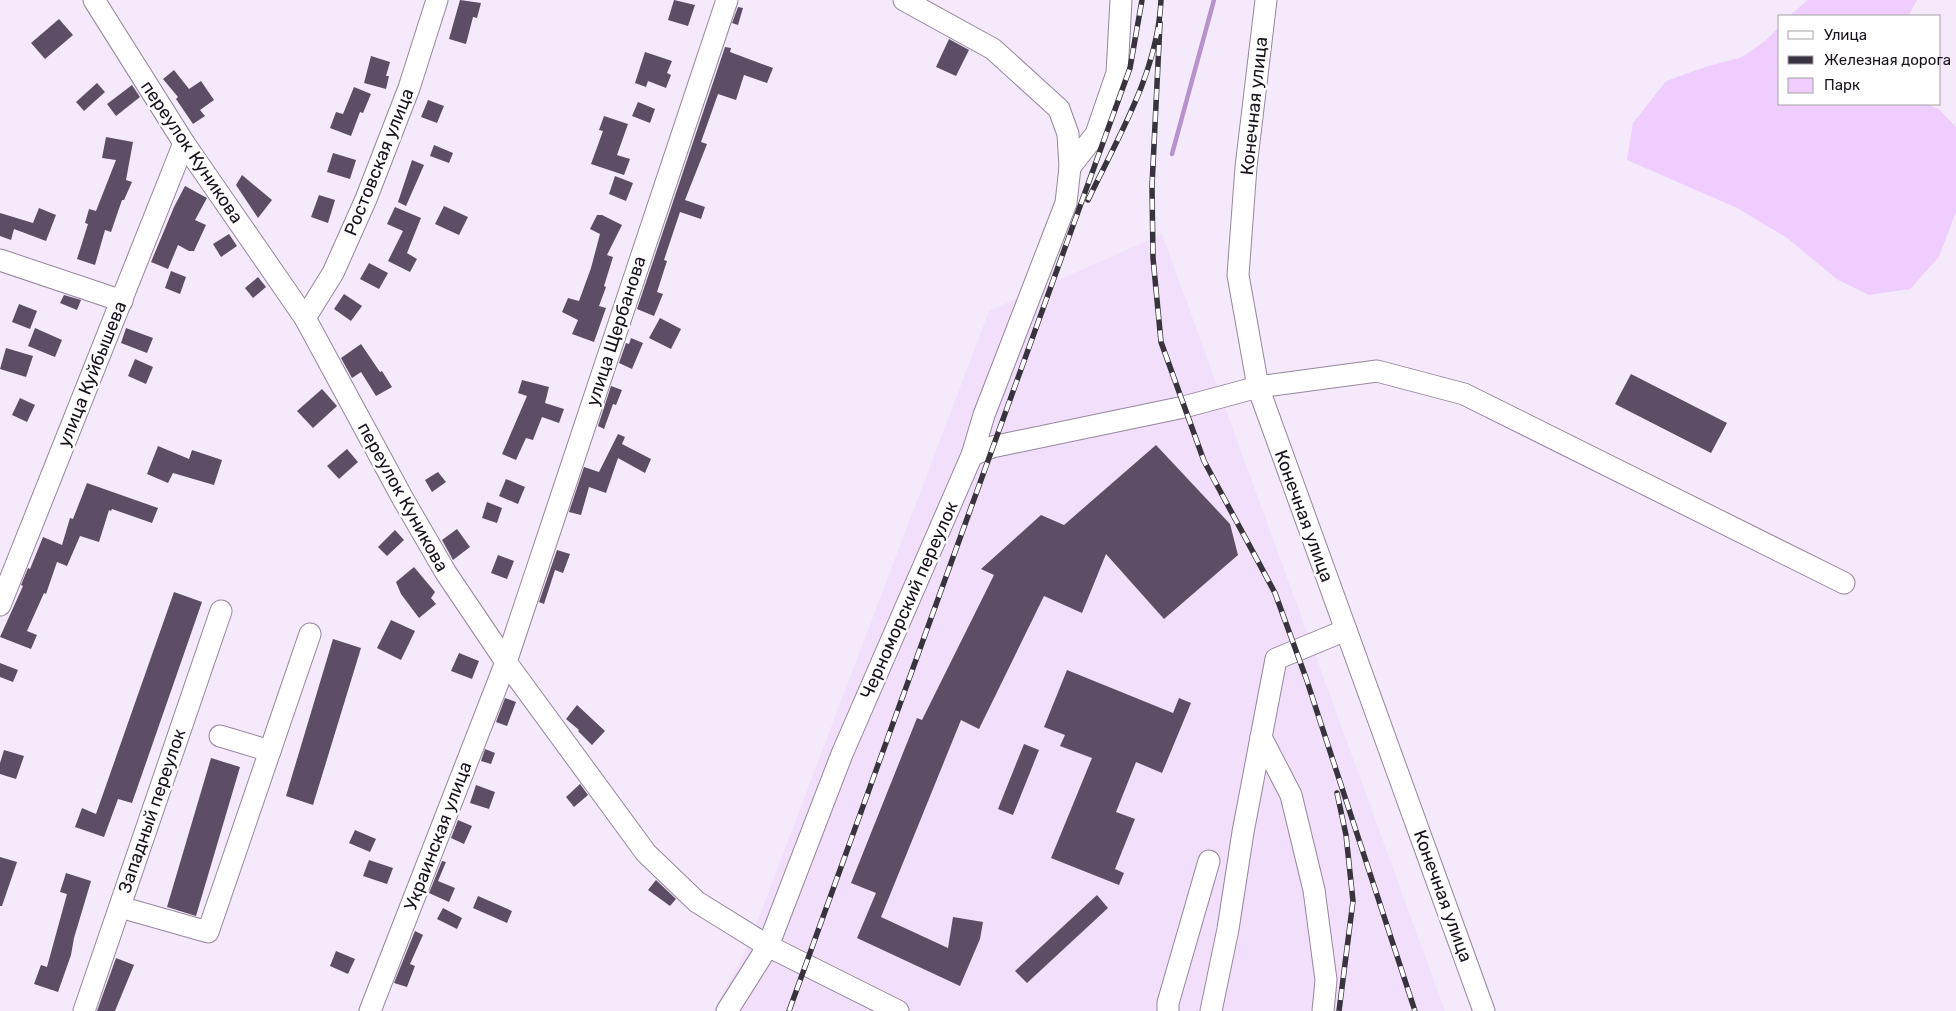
<svg xmlns="http://www.w3.org/2000/svg" width="1956" height="1011" font-family="Rubik,sans-serif">
<style>
.built{fill:#f2dffb}
.green{fill:#efceff}
.lines{fill:none;stroke-linecap:round;stroke-linejoin:round}
.stream{stroke:#b991cc;stroke-width:4.5}
.building{fill:#5d4d65}
.minor-casing{stroke:#96859f;stroke-width:23}
.minor{stroke:#fff;stroke-width:21}
.rail-casing{stroke:#39333e;stroke-width:5.5}
.rail{stroke:#fff;stroke-width:4;stroke-dasharray:11;stroke-linecap:butt}
.labels{text-anchor:middle;dominant-baseline:central;stroke-width:5;stroke-linejoin:round;paint-order:stroke}
.street-label{font-size:18px;fill:#18121c;stroke:#fff}
</style>
<rect width="100%" height="100%" fill="#f5eafb"/>
<path class="built" d="M1162,234l283,777h-732l35,-65 241,-635z"/>
<g class="green">
<path d="M1808,0h109l-9,16h-119z"/>
<path d="M1780,26v78h146l13,5 17,18v85l-17,45 -29,32 -41,6 -31,-15 -51,-42 -50,-30 -110,-48 6,-37 33,-42 39,-14 37,-10 23,-16z"/>
</g>
<g class="lines">
<path class="stream" d="M1172,154l42,-154"/>
</g>
<g class="building">
<path d="M460,0l21,3 -4,15 -4,-1 -7,27 -17,-5z"/>
<path d="M674,0l21,5 -7,21 -20,-6z"/>
<path d="M738,7l5,1 -5,17 -6,-2z"/>
<path d="M59,19l14,16 -28,24 -14,-16z"/>
<path d="M949,39l20,11 -13,26 -20,-9z"/>
<path d="M725,47l6,1 -1,4 43,16 -6,15 -23,-8 -8,25 -18,-6 -17,48 6,2 -22,56 20,7 -4,12 -21,-7 -16,48 3,1 -10,31 6,2 -9,22 -17,-7z"/>
<path d="M645,52l27,9 -5,12 4,2 -5,13 -18,-7 -2,6 -11,-4z"/>
<path d="M371,56l19,6 -4,14h3l-3,13 -22,-6z"/>
<path d="M174,70l15,19 12,-8 13,19 -14,10 5,6 -12,8 -17,-25 2,-2 -15,-18z"/>
<path d="M97,83l8,9 -21,19 -8,-9z"/>
<path d="M132,85l8,12 -24,19 -9,-12z"/>
<path d="M354,87l17,7 -8,19 -3,-1 -9,24 -21,-8 6,-16 7,2z"/>
<path d="M428,100l16,6 -7,17 -16,-6z"/>
<path d="M638,102l17,7 -5,14 -18,-7z"/>
<path d="M604,116l24,8 -11,31 13,4 -6,16 -33,-11 12,-33 -4,-1z"/>
<path d="M106,137l27,5 -7,38 6,2 -8,18h-2l-11,32 -6,-2 -10,35 -18,-6 11,-35 -3,-1 4,-14 7,2 20,-51 -14,-2z"/>
<path d="M434,145l19,8 -4,10 -19,-7z"/>
<path d="M333,153l23,7 -6,19 -23,-7z"/>
<path d="M412,160l12,5 -18,41 -8,-4z"/>
<path d="M242,175l30,25 -14,18 -22,-33z"/>
<path d="M615,176l18,7 -7,18 -17,-7z"/>
<path d="M185,186l22,12 -12,22 11,5 -12,26h-5l-11,-6 -10,24 -17,-7 23,-55z"/>
<path d="M319,195l16,5 -7,23 -17,-6z"/>
<path d="M444,206l24,11 -9,18 -24,-11z"/>
<path d="M395,207l26,11 -14,35 10,6 -7,13 -22,-11 15,-30 -16,-7z"/>
<path d="M39,208l17,7 -10,26 -32,-12 -3,11 -11,-4v-23l33,10z"/>
<path d="M597,215h5l20,10 -15,30 6,2 -9,29 2,1 -7,19 7,2 -12,34 -22,-8 6,-14 -16,-8 6,-14 11,3 12,-33 9,-34 -10,-5z"/>
<path d="M229,234l8,12 -16,11 -8,-13z"/>
<path d="M369,263l19,10 -9,16 -19,-10z"/>
<path d="M171,271l15,6 -6,17 -15,-6z"/>
<path d="M258,277l8,10 -13,11 -8,-10z"/>
<path d="M344,294l18,12 -11,15 -17,-12z"/>
<path d="M64,295l17,5 -4,10 -17,-7z"/>
<path d="M19,304l18,7 -7,18 -18,-7z"/>
<path d="M660,318l21,11 -10,20 -22,-11z"/>
<path d="M35,328l27,12 -7,17 -27,-11z"/>
<path d="M126,328l27,10 -6,15 -26,-10z"/>
<path d="M631,338l12,5 -11,26 -13,-6 7,-20 3,1z"/>
<path d="M361,344l19,28 2,-1 10,16 -16,9 -15,-24 -9,6 -11,-20z"/>
<path d="M6,348l27,8 -7,21 -26,-8z"/>
<path d="M135,359l18,8 -7,17 -18,-8z"/>
<path d="M1631,374l96,49 -16,30 -96,-49z"/>
<path d="M522,380l27,7 -4,16 19,6 -5,14 -17,-6 -9,23 -7,-2 -10,22 -14,-6 25,-58 -9,-3z"/>
<path d="M611,386l11,4 -6,15 -3,-1 -9,25 -6,-3z"/>
<path d="M322,389l15,17 -24,22 -16,-17z"/>
<path d="M20,398l15,7 -8,17 -15,-7z"/>
<path d="M618,434l7,3 -3,7 29,15 -6,14 -27,-15 -12,35 -17,-6 -8,28 -12,-3 15,-45 15,5z"/>
<path d="M1156,445l74,79 8,31 -74,64 -58,-65 -24,59 -38,-17 -65,133 -18,-9 -80,197 67,31 5,-31 30,5 -3,17 -20,47 -103,-48 19,-45 -25,-10 66,-165 5,2 72,-145 -13,-6 60,-54 23,10z"/>
<path d="M158,446l31,13 3,-9 30,10 -8,25 -41,-12 -5,10 -21,-9z"/>
<path d="M347,449l11,13 -19,17 -12,-13z"/>
<path d="M438,472l8,10 -14,10 -7,-12z"/>
<path d="M506,479l19,8 -7,17 -19,-8z"/>
<path d="M87,483l71,25 -6,15 -40,-14 -1,2 -2,-1 -10,32 -19,-6 -13,30 -10,-4 -11,32 -2,-1 -17,38 10,4 -6,14 -31,-12 23,-51 -2,-1 7,-17 2,1 13,-32 19,8 8,-27 3,1z"/>
<path d="M487,502l15,6 -5,15 -15,-5z"/>
<path d="M457,529l13,18 -17,13 -11,-20z"/>
<path d="M395,530l9,10 -17,16 -9,-9z"/>
<path d="M557,550l13,4 -7,19 -8,-3 -11,34 -5,-2z"/>
<path d="M498,555l16,6 -7,18 -16,-6z"/>
<path d="M414,567l21,25 -4,6 5,6 -17,14 -18,-24 -5,-12z"/>
<path d="M174,592l28,10 -70,201 -14,-4 -14,38 -29,-10 7,-19 14,6z"/>
<path d="M391,620l24,11 -14,29 -24,-12z"/>
<path d="M333,639l28,9 -48,157 -27,-9z"/>
<path d="M459,653l20,8 -7,18 -21,-8z"/>
<path d="M0,663l18,7 -5,12 -13,-5z"/>
<path d="M1067,670l106,43 6,-15 12,5 -29,70 -26,-11 -20,50 19,7 -20,50 9,4 -5,12 -68,-27 41,-100 -32,-12 5,-11 -21,-8z"/>
<path d="M505,698l11,4 -9,24 -11,-4z"/>
<path d="M577,705l28,26 -13,14 -14,-14 1,-1 -13,-11z"/>
<path d="M1024,744l15,6 -26,65 -15,-6z"/>
<path d="M485,749l10,4 -4,11 -10,-3z"/>
<path d="M4,750l20,6 -8,23 -16,-5v-11z"/>
<path d="M211,758l29,9 -44,149 -29,-9z"/>
<path d="M580,784l8,11 -14,12 -8,-10z"/>
<path d="M476,785l19,7 -6,17 -19,-6z"/>
<path d="M458,820l14,6 -8,18 -13,-6z"/>
<path d="M355,830l21,9 -6,13 -21,-9z"/>
<path d="M0,857l17,5 -15,44h-2z"/>
<path d="M369,860l24,8 -6,16 -24,-8z"/>
<path d="M442,861l4,1 -8,19 17,7 -6,14 -20,-9z"/>
<path d="M66,873l25,8 -17,57 -3,17 -13,37 -24,-8 7,-19 6,2 20,-73 -7,-2z"/>
<path d="M656,880l20,19 -6,7 -22,-16z"/>
<path d="M1097,895l11,13 -81,75 -12,-12z"/>
<path d="M478,896l34,15 -5,12 -34,-15z"/>
<path d="M443,908l19,10 -5,11 -20,-10z"/>
<path d="M415,931l8,4 -13,29 5,2 -8,21 -13,-4z"/>
<path d="M336,951l19,8 -7,15 -18,-8z"/>
<path d="M116,958l18,7 -19,46h-18z"/>
</g>
<g class="lines">
<g class="minor-casing">
<g id="minor">
<path d="M94,0l90,143 121,175 98,181 43,74 60,89 140,191 51,49 71,44 130,65"/>
<path d="M1266,0l-20,167 -8,108 20,112 226,624"/>
<path d="M1070,167l26,-33 21,-61 4,-73"/>
<path d="M0,260l122,41"/>
<path d="M305,318l28,-45 33,-74 43,-111 28,-88"/>
<path d="M972,455l20,-8 192,-40 74,-20 119,-16 87,23 380,189"/>
<path d="M0,605l184,-462"/>
<path d="M220,736l50,15"/>
<path d="M1261,737l30,58 23,95 12,90 -3,31"/>
<path d="M120,907l88,25 102,-298"/>
<path d="M84,1011l137,-400"/>
<path d="M370,1011l136,-349 221,-662"/>
<path d="M727,1011l41,-65 74,-192 130,-299 12,-40 82,-212 4,-36 -2,-33 -9,-25 -66,-60 -89,-49"/>
<path d="M1168,1011v-8l41,-142"/>
<path d="M1211,1011l17,-82 15,-97 33,-173 70,-29"/>
</g>
</g>
<use href="#minor" class="minor"/>
<g class="rail-casing">
<g id="rail">
<path d="M1160,23l-8,163 1,72 8,84 43,119 71,132 31,85 109,333"/>
<path d="M1088,200c30,-63 70,-128 73,-200"/>
<path d="M1337,793l9,42 7,66 -14,110"/>
<path d="M789,1011l341,-943 12,-68"/>
</g>
</g>
<use href="#rail" class="rail"/>
</g>
<g class="labels">
<g class="street-label">
<text transform="translate(1254 106) rotate(-84)">Конечная улица</text>
<text transform="translate(192 152) rotate(56)">переулок Куникова</text>
<text transform="translate(379 162) rotate(-68)">Ростовская улица</text>
<text transform="translate(616 331) rotate(-72)">улица Щербанова</text>
<text transform="translate(92 374) rotate(-68)">улица Куйбышева</text>
<text transform="translate(403 497) rotate(61)">переулок Куникова</text>
<text transform="translate(1304 516) rotate(70)">Конечная улица</text>
<text transform="translate(909 600) rotate(-66)">Черноморский переулок</text>
<text transform="translate(152 811) rotate(-71)">Западный переулок</text>
<text transform="translate(438 836) rotate(-69)">Украинская улица</text>
<text transform="translate(1443 896) rotate(70)">Конечная улица</text>
</g>
</g>
<rect x="1778" y="15" width="162" height="90" fill="#ffffff" stroke="#a3a0a4"/>
<rect x="1788" y="31" width="25" height="8" fill="#ffffff" stroke="#a3a0a4"/>
<text x="1824" y="40" font-size="15" fill="#18121c">Улица</text>
<rect x="1788" y="56" width="25" height="8" fill="#39333e" stroke="#a3a0a4"/>
<text x="1824" y="65" font-size="15" fill="#18121c">Железная дорога</text>
<rect x="1788" y="78" width="25" height="15" fill="#efceff" stroke="#a3a0a4"/>
<text x="1824" y="90" font-size="15" fill="#18121c">Парк</text>
</svg>
